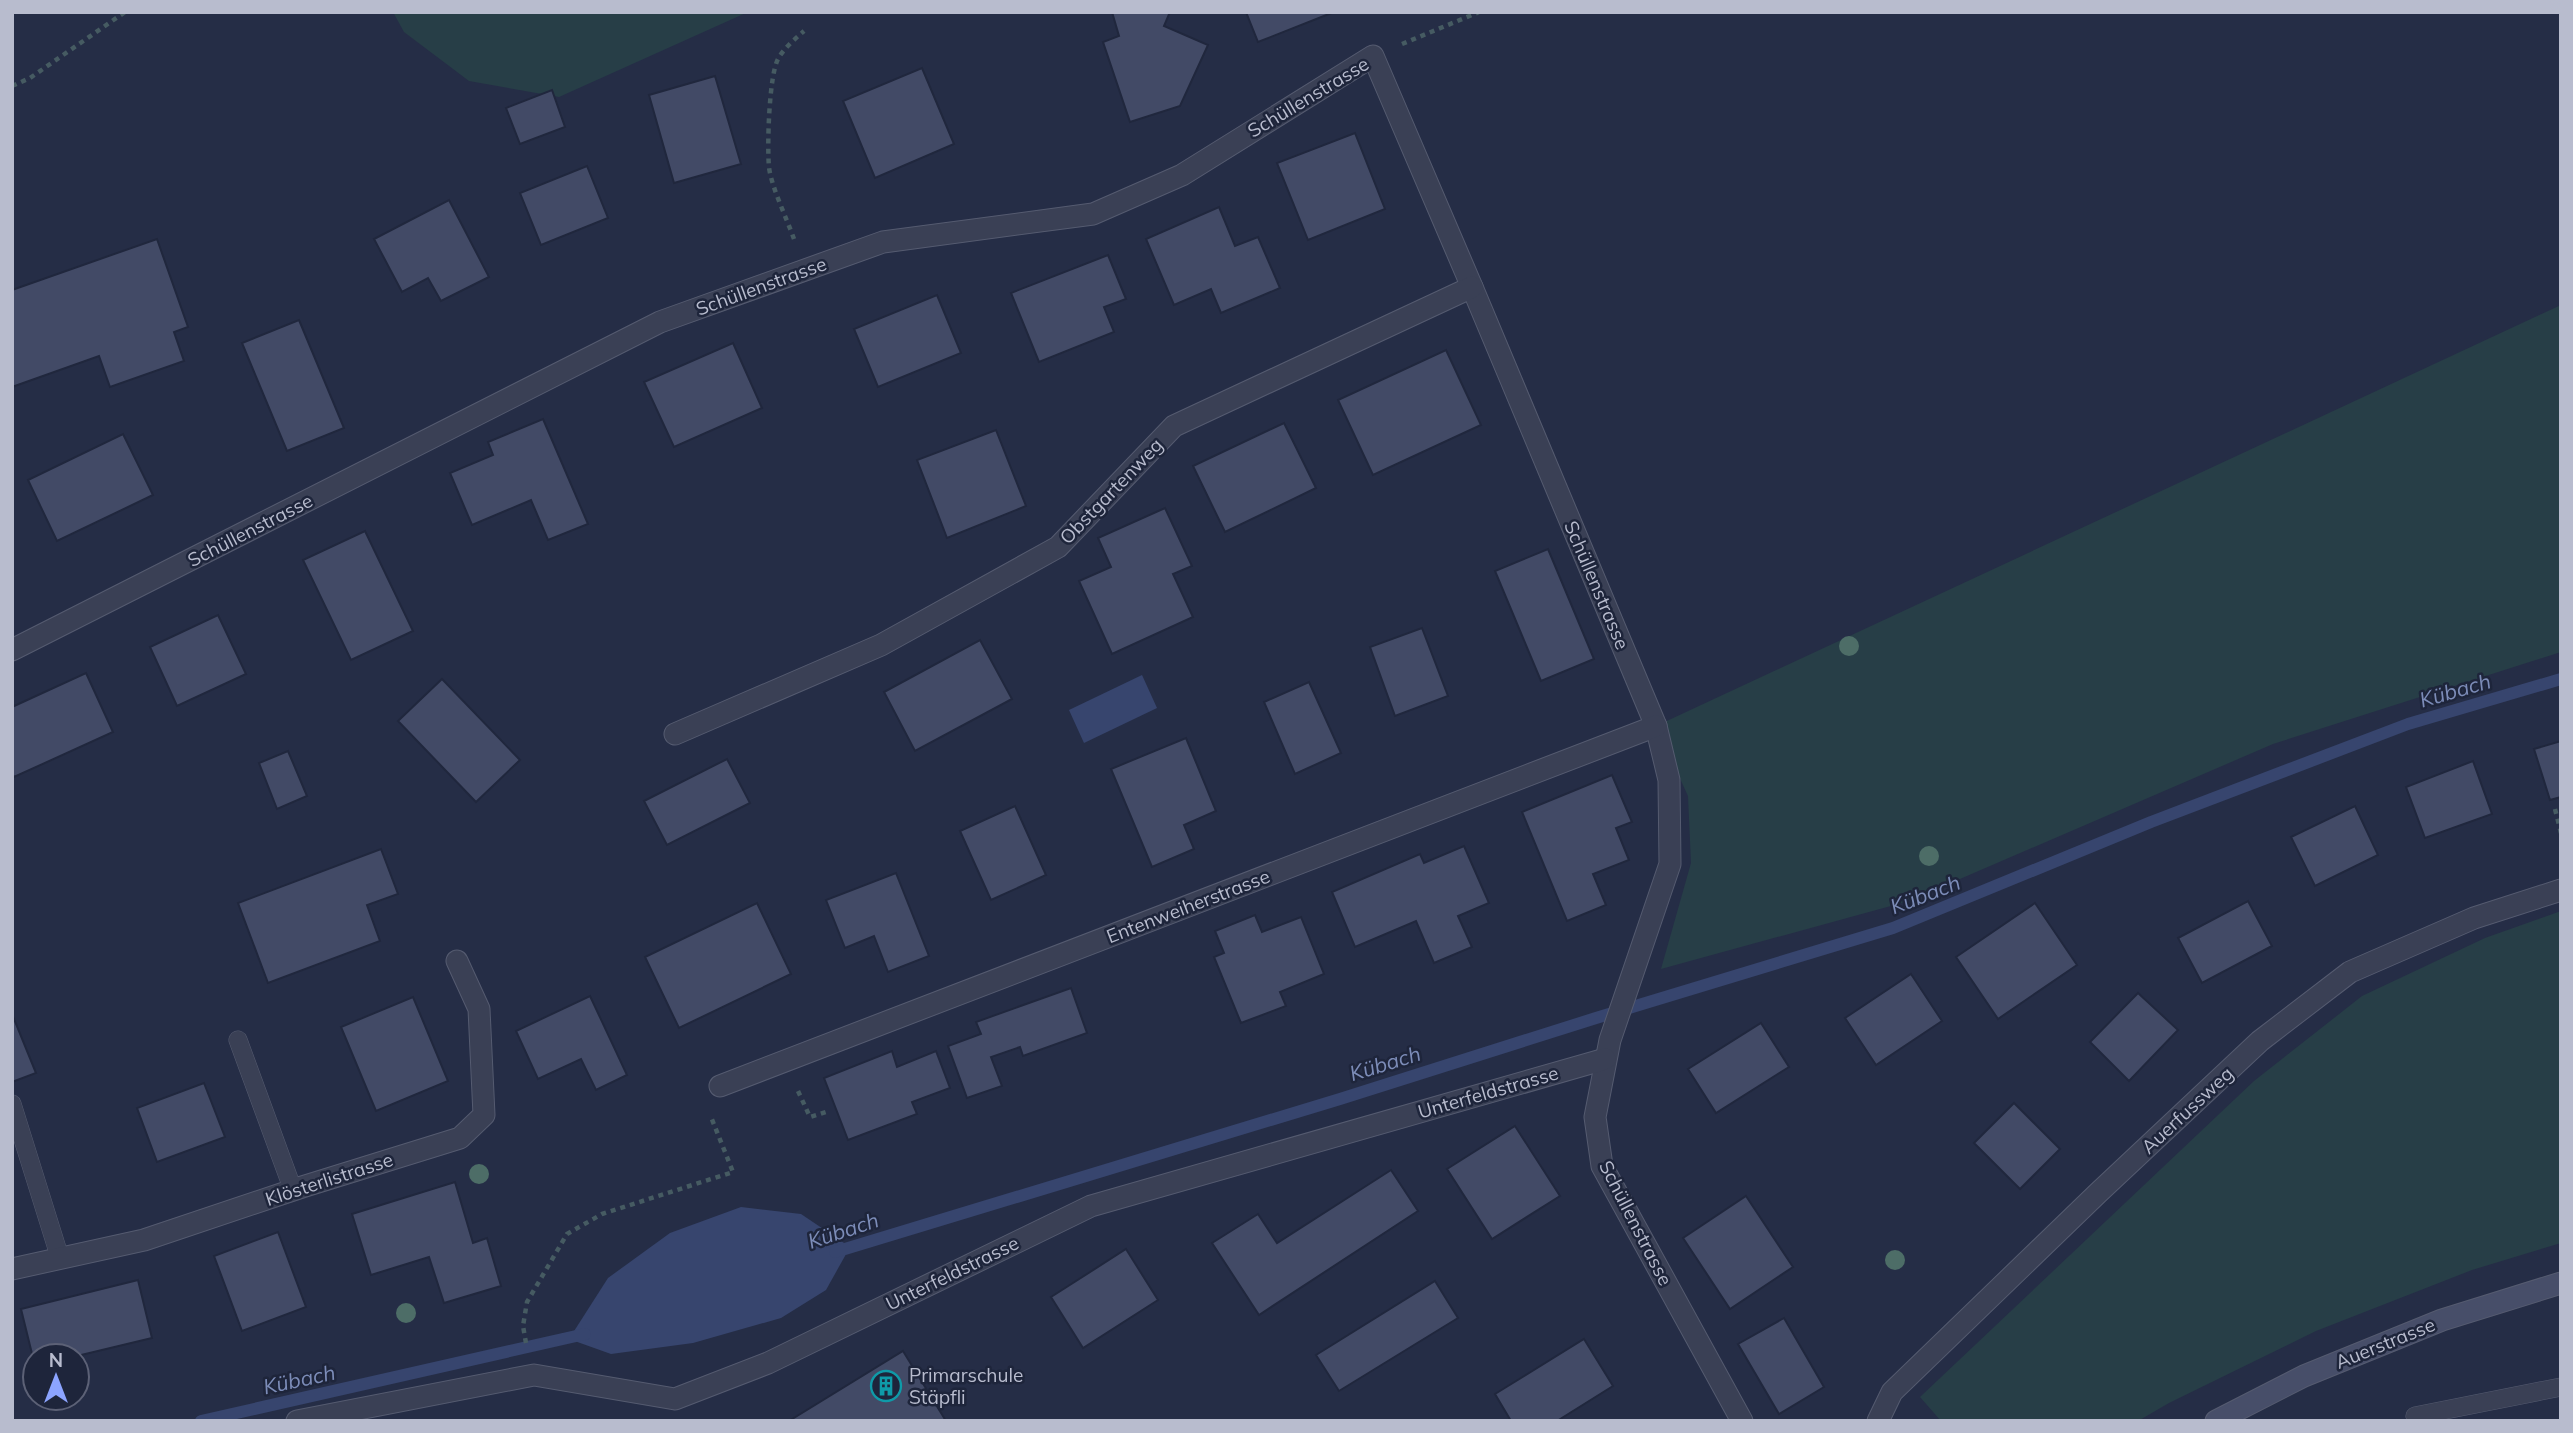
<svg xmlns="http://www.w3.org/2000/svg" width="2573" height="1433" font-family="Mulish,sans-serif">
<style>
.green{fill:#273e47}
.water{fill:#37456e}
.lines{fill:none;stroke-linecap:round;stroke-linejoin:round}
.stream{stroke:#37456e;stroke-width:12}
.building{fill:#424a66;stroke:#20273d;stroke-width:2}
.service-casing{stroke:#555b70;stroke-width:19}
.minor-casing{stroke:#555b70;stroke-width:23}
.secondary-casing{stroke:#555b70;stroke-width:23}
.path{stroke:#465b62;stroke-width:4.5;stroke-dasharray:5 5;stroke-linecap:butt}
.service{stroke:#3a4055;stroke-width:18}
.minor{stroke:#3a4055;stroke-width:21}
.secondary{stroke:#474e69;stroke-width:21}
.tree{fill:#4d6d67}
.labels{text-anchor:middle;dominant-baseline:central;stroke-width:5;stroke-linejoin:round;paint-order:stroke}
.street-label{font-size:19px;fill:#b8bcce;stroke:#1e253b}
.poi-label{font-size:19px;fill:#b8bcce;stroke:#1e253b;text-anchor:start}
.water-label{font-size:21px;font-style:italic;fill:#7c8cb8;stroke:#1e253b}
</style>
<rect width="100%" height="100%" fill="#252d46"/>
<g class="green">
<path d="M393,12h355l-189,85 -90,-16 -65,-49z"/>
<path d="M2561,305v347l-288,92 -364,157 -248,68 30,-106 -3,-67 -32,-70z"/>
<path d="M2561,911v332l-89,27 -156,61 -147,72 -31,18h-197l-21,-24 334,-316 108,-85 123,-58z"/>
</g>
<g class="water">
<path d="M1142,675l15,33 -73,35 -15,-33z"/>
<path d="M741,1207l60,7 49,33 -24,43 -45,28 -88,25 -82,11 -42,-15 39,-61 62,-45z"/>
</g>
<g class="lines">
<g class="stream">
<path d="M835,1252l505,-153 256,-81 297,-90 258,-106 257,-98 153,-45"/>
<path d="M201,1421l384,-87"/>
</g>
</g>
<g class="building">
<path d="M1112,12h58l-6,14 44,19 -28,61 -50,16 -27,-80 16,-6z"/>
<path d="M1246,12h88l-76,30z"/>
<path d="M922,68l32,76 -79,34 -32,-77z"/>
<path d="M715,76l26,88 -67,19 -25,-88z"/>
<path d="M552,90l13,37 -45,17 -14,-36z"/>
<path d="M1355,133l30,76 -77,31 -31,-77z"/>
<path d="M587,166l21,52 -67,27 -21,-52z"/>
<path d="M449,200l40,77 -48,24 -13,-23 -26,14 -28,-53z"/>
<path d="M1219,207l16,39 23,-9 22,51 -59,25 -10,-24 -37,16 -28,-66z"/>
<path d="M157,239l31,88 -14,5 10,29 -74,26 -11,-31 -87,31v-97z"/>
<path d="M1108,255l18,44 -22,8 10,25 -75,30 -28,-69z"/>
<path d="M937,295l24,58 -83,34 -24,-58z"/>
<path d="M299,320l45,108 -57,23 -45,-108z"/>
<path d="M733,343l29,65 -88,39 -30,-65z"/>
<path d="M1446,350l35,75 -108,50 -35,-75z"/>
<path d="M543,419l45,105 -40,16 -17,-40 -59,25 -22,-52 43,-18 -5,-13z"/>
<path d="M1284,423l32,65 -91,44 -32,-66z"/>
<path d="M996,430l30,76 -79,32 -30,-78z"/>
<path d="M123,434l30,61 -96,46 -29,-61z"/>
<path d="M1165,508l27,58 -19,8 20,43 -81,37 -33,-73 32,-14 -13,-29z"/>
<path d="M365,531l48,100 -62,29 -48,-100z"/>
<path d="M1548,549l46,110 -53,22 -46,-110z"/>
<path d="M218,615l28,59 -69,32 -27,-59z"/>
<path d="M1422,628l26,68 -53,20 -25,-69z"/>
<path d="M980,640l32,59 -97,52 -31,-59z"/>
<path d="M86,673l27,59 -99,45 -2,-4v-66z"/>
<path d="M442,679l78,81 -44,42 -78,-81z"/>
<path d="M1309,682l32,71 -46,21 -31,-72z"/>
<path d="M1186,738l30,73 -32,14 10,24 -42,18 -41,-98z"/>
<path d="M2561,741v56l-11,3 -16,-51z"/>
<path d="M288,751l19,45 -30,13 -18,-46z"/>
<path d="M727,759l23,44 -83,42 -23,-44z"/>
<path d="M2473,761l19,53 -67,24 -19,-51z"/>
<path d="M1612,775l20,47 -16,6 13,32 -36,14 13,31 -39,16 -45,-109z"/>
<path d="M1015,806l31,69 -55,25 -31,-69z"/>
<path d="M2355,806l23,49 -63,31 -24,-49z"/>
<path d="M1464,846l25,57 -31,13 14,31 -38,16 -18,-42 -61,26 -23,-55 88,-38 4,9z"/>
<path d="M381,849l17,45 -31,11 13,36 -112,42 -30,-80z"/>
<path d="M896,873l33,83 -41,16 -14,-36 -29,12 -19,-48z"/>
<path d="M2248,901l24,45 -70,37 -24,-45z"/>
<path d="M757,903l34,71 -112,54 -34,-71z"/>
<path d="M2035,903l42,62 -79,54 -42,-62z"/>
<path d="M1255,915l7,17 39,-15 23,57 -44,18 6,14 -45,17 -27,-66 10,-4 -9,-22z"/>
<path d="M1911,974l31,47 -66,44 -31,-47z"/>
<path d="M1071,988l16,45 -64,23 -3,-9 -29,10 11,29 -35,12 -19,-52 33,-12 -5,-12z"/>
<path d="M2138,993l40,37 -49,51 -39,-39z"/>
<path d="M590,996l37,79 -31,15 -15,-31 -43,20 -22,-48z"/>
<path d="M413,997l35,84 -72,30 -35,-84z"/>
<path d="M12,1014l24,59 -24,9z"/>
<path d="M1761,1023l28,44 -73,46 -28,-44z"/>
<path d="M892,1051l5,16 39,-16 14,37 -38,14 5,12 -69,26 -24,-62z"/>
<path d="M204,1083l21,54 -68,25 -20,-54z"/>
<path d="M2014,1103l46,46 -40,40 -46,-46z"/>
<path d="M1515,1126l45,70 -68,43 -45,-70z"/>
<path d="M1391,1170l27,41 -159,104 -47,-72 46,-29 19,29z"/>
<path d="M455,1182l18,61 14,-5 14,48 -57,17 -15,-46 -58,18 -19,-61z"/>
<path d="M1746,1196l47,71 -63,42 -47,-71z"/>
<path d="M278,1232l28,75 -64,24 -28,-75z"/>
<path d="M1126,1249l32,51 -75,48 -32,-51z"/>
<path d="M138,1280l14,58 -75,18h-42v10l-14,-57z"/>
<path d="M1435,1281l23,37 -119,73 -23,-36z"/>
<path d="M1784,1318l40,69 -45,27 -41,-70z"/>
<path d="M1584,1339l29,47 -56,35h-46l-16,-27z"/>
<path d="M903,1351l43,70h-157z"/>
</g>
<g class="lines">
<g class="service-casing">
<g id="service">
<path d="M238,1040l55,150"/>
<path d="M12,1104l48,154"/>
<path d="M2415,1416l146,-29"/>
</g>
</g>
<g class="minor-casing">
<g id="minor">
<path d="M12,650l648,-328 223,-80 210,-28 89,-39 191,-119 99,231 184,439 13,54 1,84 -60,176 -15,77 7,49 140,255"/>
<path d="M675,734l206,-89 177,-98 116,-121 298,-139"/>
<path d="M720,1086l936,-360"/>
<path d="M12,1269l132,-29 158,-53 158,-49 24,-23 -5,-106 -22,-48"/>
<path d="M297,1421l237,-46 141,24 93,-36 323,-157 514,-147"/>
<path d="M1878,1421l14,-29 206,-199 162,-152 90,-69 124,-54 87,-28"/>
</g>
</g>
<g class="secondary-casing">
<path id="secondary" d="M2216,1421l88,-45 138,-56 119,-37"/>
</g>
<g class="path">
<path d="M1402,44l77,-32"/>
<path d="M12,86l18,-8 95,-66"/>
<path d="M794,239c-7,-20 -23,-53 -25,-72 -2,-21 0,-91 9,-108 6,-11 17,-20 26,-28"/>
<path d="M2555,809l6,24"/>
<path d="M798,1091l12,26 19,-6"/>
<path d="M526,1343l-3,-17 4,-24 40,-68 35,-20 131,-42 -22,-55"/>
</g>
<use href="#service" class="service"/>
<use href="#minor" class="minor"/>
<use href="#secondary" class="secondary"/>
</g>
<g class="tree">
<circle cx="1849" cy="646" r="10"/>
<circle cx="1929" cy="856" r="10"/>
<circle cx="479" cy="1174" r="10"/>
<circle cx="1895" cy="1260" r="10"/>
<circle cx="406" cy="1313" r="10"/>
</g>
<defs>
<g id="building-ring" transform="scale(1.575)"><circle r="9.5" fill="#1e253b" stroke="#0f9aa8" stroke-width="1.5"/><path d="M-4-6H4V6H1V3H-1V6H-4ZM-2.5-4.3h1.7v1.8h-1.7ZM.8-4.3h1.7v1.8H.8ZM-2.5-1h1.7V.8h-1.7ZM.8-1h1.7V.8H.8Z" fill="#0f9aa8"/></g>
</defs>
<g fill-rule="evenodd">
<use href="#building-ring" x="886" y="1386"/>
</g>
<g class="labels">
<g class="street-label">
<text transform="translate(1308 97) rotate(-31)">Schüllenstrasse</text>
<text transform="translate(761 286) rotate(-20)">Schüllenstrasse</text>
<text transform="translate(1111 491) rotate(-46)">Obstgartenweg</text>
<text transform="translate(250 530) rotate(-27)">Schüllenstrasse</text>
<text transform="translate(1597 585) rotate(67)">Schüllenstrasse</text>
<text transform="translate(1188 906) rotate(-21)">Entenweiherstrasse</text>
<text transform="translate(1488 1092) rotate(-16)">Unterfeldstrasse</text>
<text transform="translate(2187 1110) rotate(-43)">Auerfussweg</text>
<text transform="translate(329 1179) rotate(-18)">Klösterlistrasse</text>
<text transform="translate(1636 1223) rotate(63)">Schüllenstrasse</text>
<text transform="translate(952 1273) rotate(-26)">Unterfeldstrasse</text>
<text transform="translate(2385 1343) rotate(-22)">Auerstrasse</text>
</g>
<g class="poi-label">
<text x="909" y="1375">Primarschule<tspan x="909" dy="22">Stäpfli</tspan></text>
</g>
<g class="water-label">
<text transform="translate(2455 690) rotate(-16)">Kübach</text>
<text transform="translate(1925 894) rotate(-21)">Kübach</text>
<text transform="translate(1385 1063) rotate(-17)">Kübach</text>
<text transform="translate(843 1230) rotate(-18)">Kübach</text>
<text transform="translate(299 1379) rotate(-12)">Kübach</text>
</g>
</g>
<rect width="2573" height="1433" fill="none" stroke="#b8bcce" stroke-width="28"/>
<g transform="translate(56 1377)"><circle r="33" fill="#1e253b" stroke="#5c6176" stroke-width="2"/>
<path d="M0-5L12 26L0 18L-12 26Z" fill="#8ca4ff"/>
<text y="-10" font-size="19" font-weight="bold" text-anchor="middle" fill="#b8bcce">N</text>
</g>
</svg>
